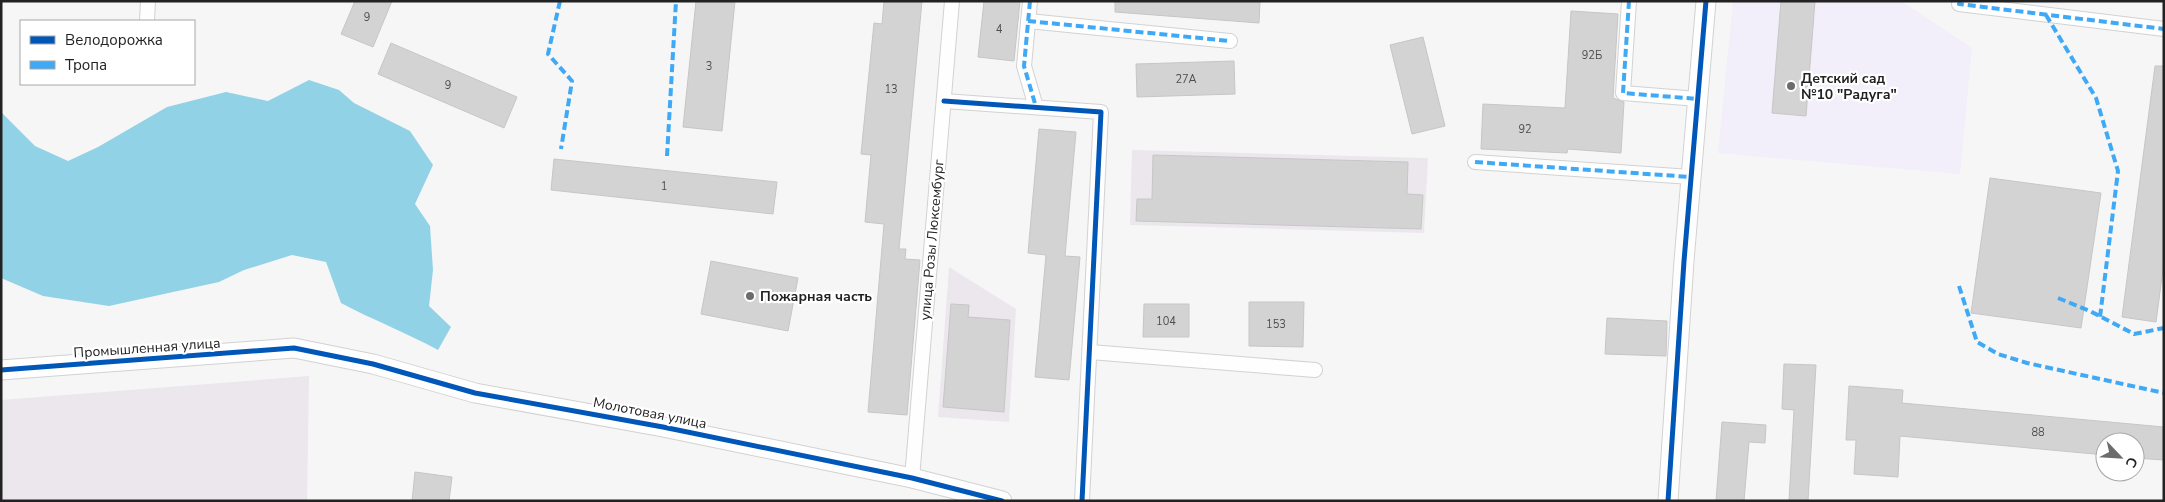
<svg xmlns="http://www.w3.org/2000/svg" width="2165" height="502" font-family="'Nunito Sans',sans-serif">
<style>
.built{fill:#ebe7ed}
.education{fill:#f2eefa}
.water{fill:#92d2e7}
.building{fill:#d3d3d4;stroke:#c7c6c7}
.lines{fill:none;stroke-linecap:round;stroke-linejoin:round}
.street-casing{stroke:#d2d2d3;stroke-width:16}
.secondary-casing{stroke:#d2d2d3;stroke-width:21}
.street{stroke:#fefefe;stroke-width:14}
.secondary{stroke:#fefefe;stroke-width:19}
.quiet{stroke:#3fa9f5;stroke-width:4;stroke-dasharray:8 4;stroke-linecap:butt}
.cycleway-casing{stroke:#fff;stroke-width:8}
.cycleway{stroke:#0057b8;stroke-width:5}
.poi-dot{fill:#6c6c6d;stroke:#fff;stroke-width:2}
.labels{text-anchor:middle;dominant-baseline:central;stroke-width:4.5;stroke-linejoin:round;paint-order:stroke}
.number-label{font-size:11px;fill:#4e4e4f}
.poi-label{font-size:14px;font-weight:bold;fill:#222223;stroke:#fff;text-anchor:start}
.street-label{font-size:14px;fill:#222223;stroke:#fff}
</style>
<rect width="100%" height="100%" fill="#f6f6f7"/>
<g class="built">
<path d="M1132,150l296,8 -4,75 -294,-8z"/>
<path d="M949,267l67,42 -7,113 -71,-5z"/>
<path d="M309,376l-2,125h-306v-101z"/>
</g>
<path class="education" d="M1733,1h168l71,47 -12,126 -242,-21z"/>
<path class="water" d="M309,80l30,10 15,13 56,28 23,34 -18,39 15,22 3,44 -4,36 22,21 -13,23c-31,-17 -65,-30 -97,-47l-15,-41 -34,-7 -48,15 -25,12 -110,24 -66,-10 -42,-18v-166l34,34 33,15 30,-14 69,-40 59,-15 42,9z"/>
<g class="building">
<path d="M355,1h37l-19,46 -32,-13z"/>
<path d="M696,1h39l-13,130 -39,-4z"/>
<path d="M884,1h38l-23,248h7l-1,10 15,1 -13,155 -39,-3 16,-188 -19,-2 6,-67 -10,-1 13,-131 8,1z"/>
<path d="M984,1h36l-6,60 -36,-4z"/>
<path d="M1115,1h145l-1,22 -144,-11z"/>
<path d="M1781,1h34l-9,115 -34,-3z"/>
<path d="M1571,11l47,3 -5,84 11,4 -3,51 -53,-4 -1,4 -86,-4 2,-45 82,4z"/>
<path d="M1423,37l22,89 -33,8 -22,-89z"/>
<path d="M391,43l126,54 -13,31 -126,-54z"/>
<path d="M1234,61l1,33 -98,3 -1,-33z"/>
<path d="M2155,66h9v196l-8,60 -34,-5z"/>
<path d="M1039,129l37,3 -11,124 15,1 -11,123 -34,-3 11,-122 -18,-2z"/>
<path d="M1153,155l255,7 -1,32 16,1 -2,34 -285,-8 1,-22h15z"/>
<path d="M554,159l223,23 -4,32 -222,-24z"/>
<path d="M1990,178l111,15 -20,135 -110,-15z"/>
<path d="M711,261l87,17 -10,53 -87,-17z"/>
<path d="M1249,302h55l-1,45 -54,-1z"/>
<path d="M951,304l18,1 -1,12 42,3 -6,92 -61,-5z"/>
<path d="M1144,304h45v33h-46z"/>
<path d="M1607,318l60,3 -1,35 -61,-2z"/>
<path d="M1784,364l32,1 -8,136h-19l5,-91 -12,-1z"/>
<path d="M1849,386l54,4 -1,13 262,24v33l-29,-2v-16h-30v13l-205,-19 -2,41 -44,-3 2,-34h-10z"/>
<path d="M1722,422l44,3 -1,18 -16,-1 -5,59h-28z"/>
<path d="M415,472l37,5 -3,24h-37z"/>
</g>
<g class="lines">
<g class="street-casing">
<g id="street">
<path d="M1030,1l-6,65 12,41"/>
<path d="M1629,1l-6,92 75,6"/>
<path d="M1959,4l205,25"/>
<path d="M147,21l1,-20"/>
<path d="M1028,21l202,20"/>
<path d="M944,101l157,11 -19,389"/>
<path d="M1475,162l216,15"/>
<path d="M1090,352l225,18"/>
<path d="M912,478l40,-477"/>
</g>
</g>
<g class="secondary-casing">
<g id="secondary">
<path d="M1,370l293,-22 79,16 102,29 188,34 249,51 90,23"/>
<path d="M1668,501l16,-240 22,-260"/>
</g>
</g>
<use href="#street" class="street"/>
<use href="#secondary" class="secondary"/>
<g class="quiet">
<path d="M560,1l-12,53 24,27 -11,68"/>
<path d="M1030,1l-6,65 12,41"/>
<path d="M1629,1l-6,92 75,6"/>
<path d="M1960,1l-1,3 205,25"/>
<path d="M2046,15l50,83 22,73 -18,146"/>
<path d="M1028,21l202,20"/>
<path d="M667,156l9,-155"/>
<path d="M1475,162l216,15"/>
<path d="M1959,286l18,56 21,12 29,9 137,30"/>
<path d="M2058,298l32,13 44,23 30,-6"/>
</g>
<g class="cycleway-casing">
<g id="cycleway">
<path d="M944,101l157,11 -19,389"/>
<path d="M1,370l293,-22 79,16 102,29 188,34 249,51 90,23"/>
<path d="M1668,501l16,-240 22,-260"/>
</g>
</g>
<use href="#cycleway" class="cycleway"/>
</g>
<g class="poi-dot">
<circle cx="1791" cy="86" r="5"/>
<circle cx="750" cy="296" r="5"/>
</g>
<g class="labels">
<g class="number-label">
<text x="367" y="17">9</text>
<text x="999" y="29">4</text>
<text x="1592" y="55">92Б</text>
<text x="709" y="66">3</text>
<text x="1186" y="79">27А</text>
<text x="448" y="85">9</text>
<text x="891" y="89">13</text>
<text x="1525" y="129">92</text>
<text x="664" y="186">1</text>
<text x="1166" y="321">104</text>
<text x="1276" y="324">153</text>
<text x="2038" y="432">88</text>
</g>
<g class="poi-label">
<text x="1801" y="78">Детский сад<tspan x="1801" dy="16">№10 "Радуга"</tspan></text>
<text x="760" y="296">Пожарная часть</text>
</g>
<g class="street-label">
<text transform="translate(932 240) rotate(-85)">улица Розы Люксембург</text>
<text transform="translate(147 348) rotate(-4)">Промышленная улица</text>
<text transform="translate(650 413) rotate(11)">Молотовая улица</text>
</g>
</g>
<rect width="2165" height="502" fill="none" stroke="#222223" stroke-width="5"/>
<rect x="20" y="20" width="175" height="65" fill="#ffffff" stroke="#a7a7a7"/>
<rect x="30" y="36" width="25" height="8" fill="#0057b8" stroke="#a7a7a7"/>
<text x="65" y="45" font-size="15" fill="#222223">Велодорожка</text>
<rect x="30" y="61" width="25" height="8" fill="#3fa9f5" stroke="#a7a7a7"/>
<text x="65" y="70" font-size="15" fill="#222223">Тропа</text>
<g transform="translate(2120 457) rotate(115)"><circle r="24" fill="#ffffff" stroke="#a7a7a7"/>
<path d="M0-4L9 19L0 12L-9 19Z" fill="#6c6c6d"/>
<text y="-8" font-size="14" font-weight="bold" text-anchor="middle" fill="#222223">С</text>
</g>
</svg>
